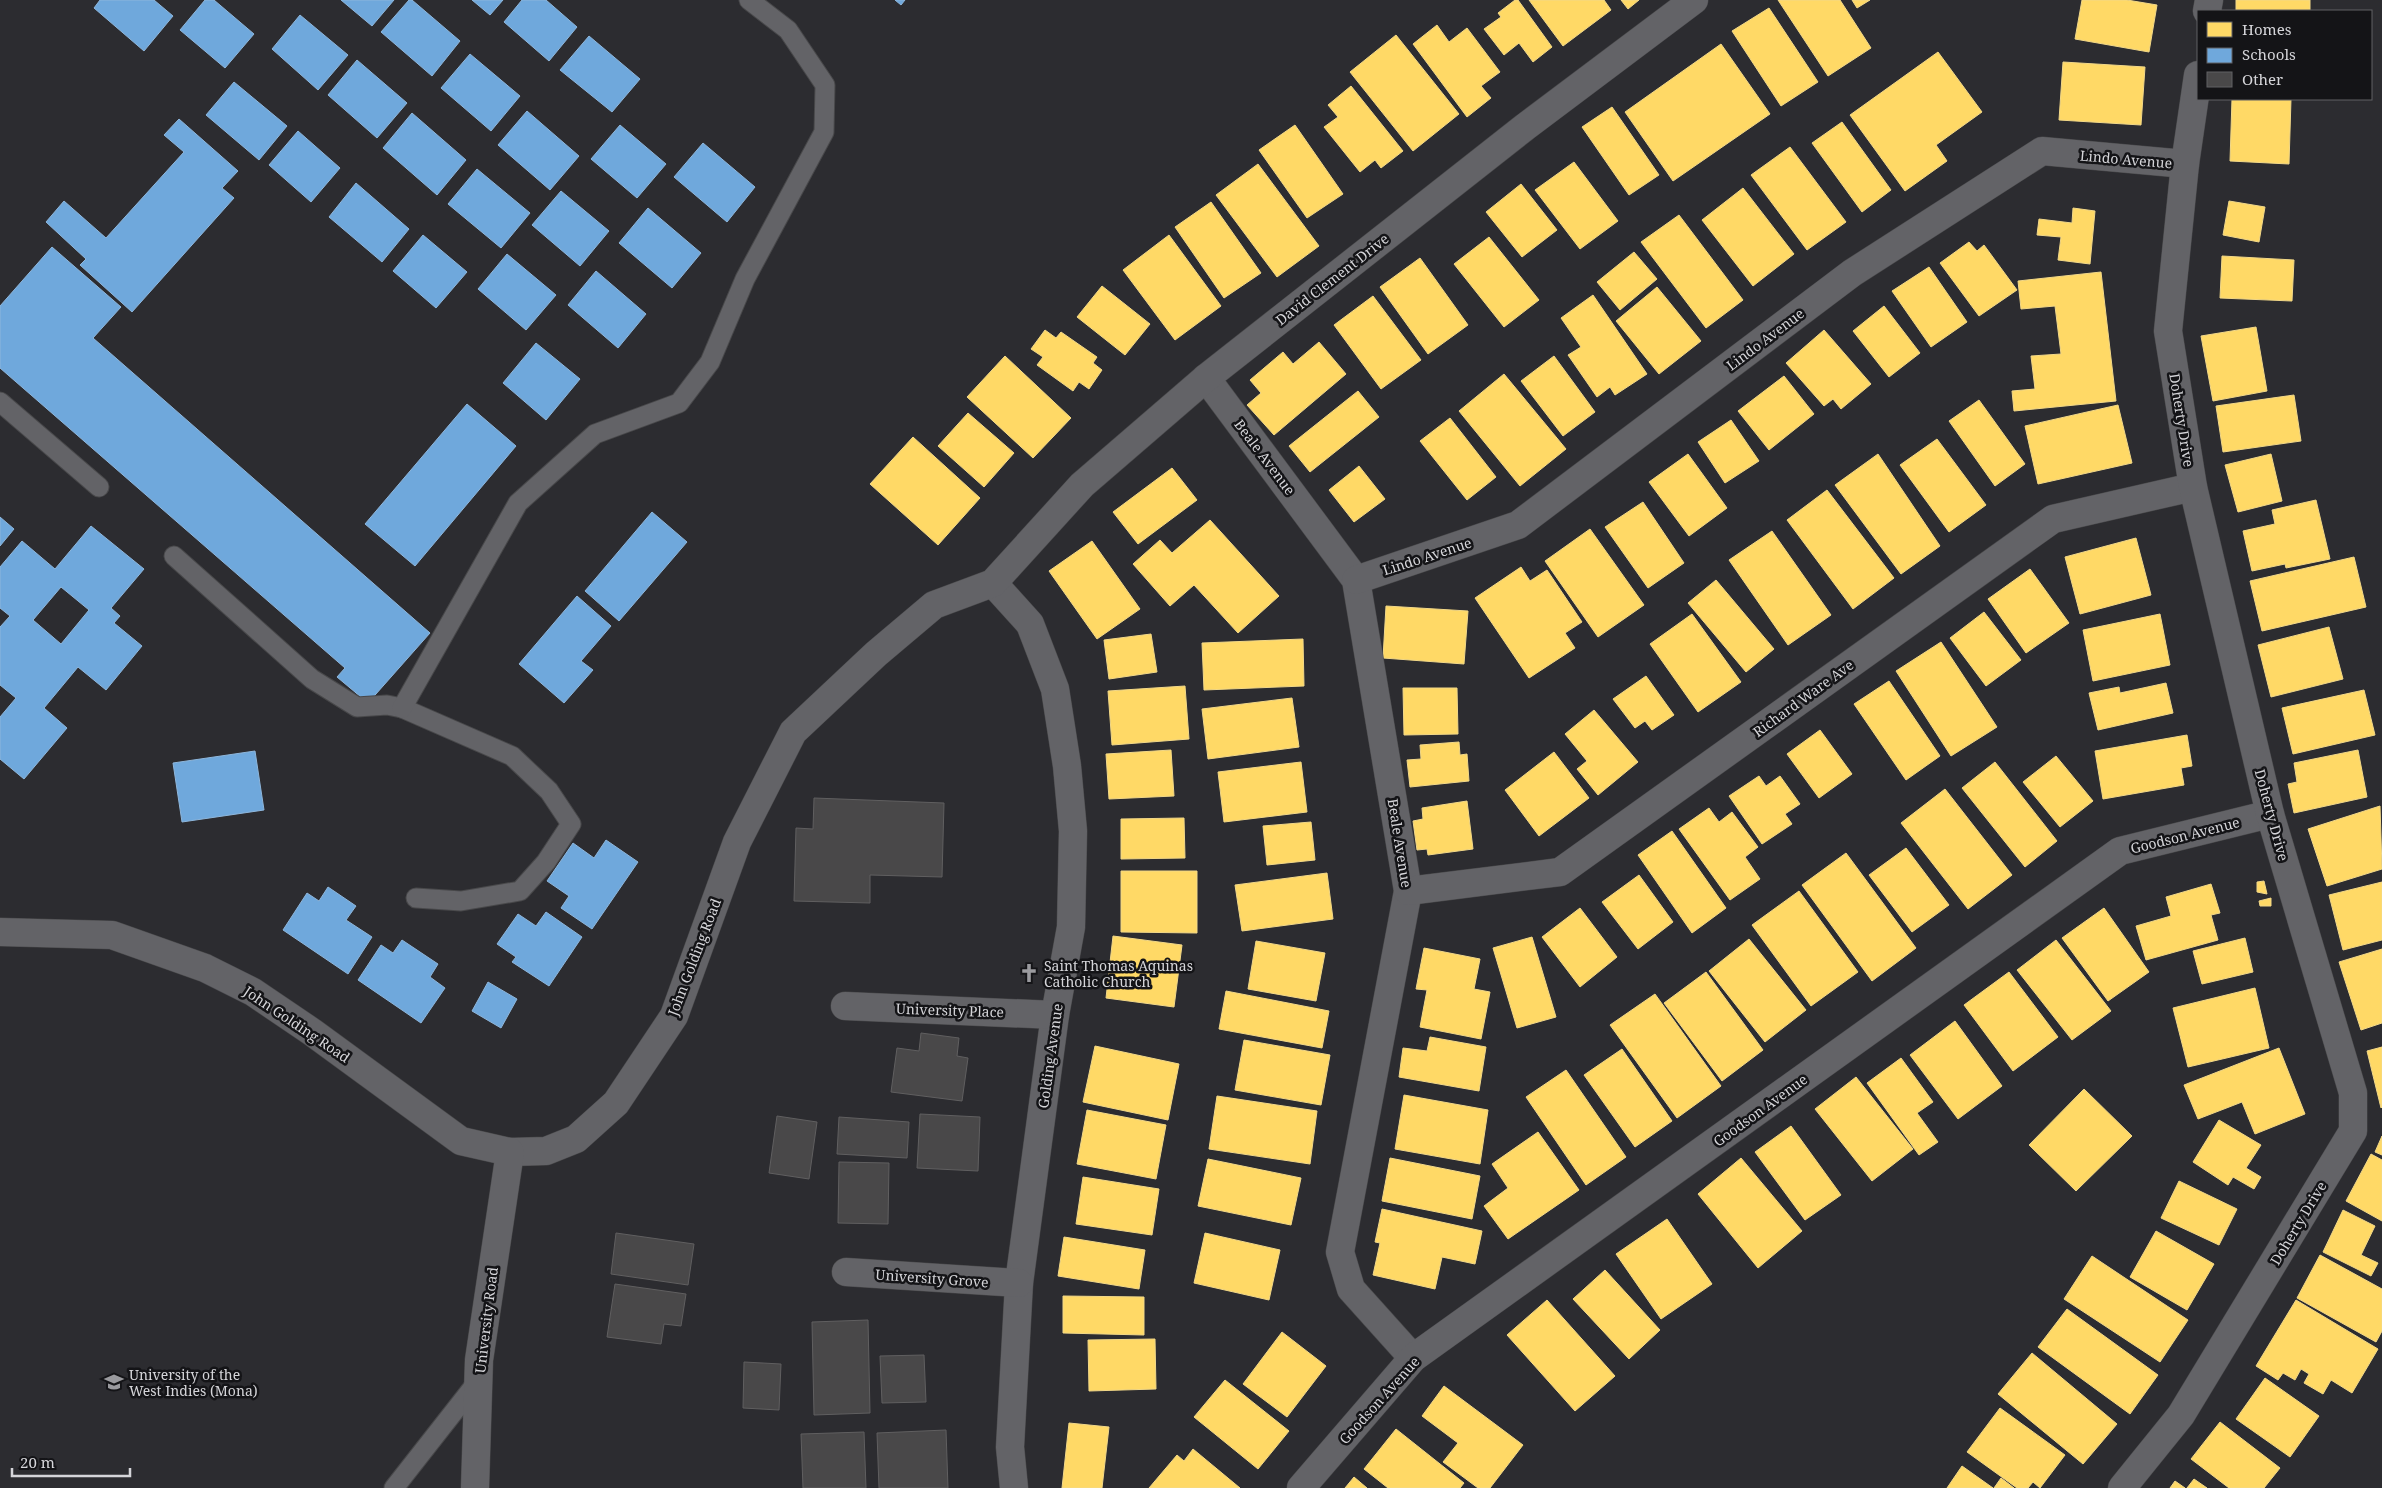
<svg xmlns="http://www.w3.org/2000/svg" width="2382" height="1488" font-family="'Noto Serif',serif">
<style>
.homes{fill:#ffd966;stroke:#f2d888}
.schools{fill:#6fa8dc;stroke:#8eb6db;fill-rule:evenodd}
.building{fill:#494849;stroke:#605f60}
.lines{fill:none;stroke-linecap:round;stroke-linejoin:round}
.lane-casing{stroke:#48484a;stroke-width:21}
.street-casing{stroke:#48484a;stroke-width:29}
.secondary-casing{stroke:#48484a;stroke-width:29}
.lane{stroke:#636367;stroke-width:19}
.street{stroke:#636367;stroke-width:28}
.secondary{stroke:#636367;stroke-width:28}
.labels{text-anchor:middle;dominant-baseline:central;stroke-width:5;stroke-linejoin:round;paint-order:stroke}
.street-label{font-size:14px;fill:#d5d5d9;stroke:#141417}
.poi-label{font-size:14px;fill:#d5d5d9;stroke:#141417;text-anchor:start}
</style>
<rect width="100%" height="100%" fill="#2c2c30"/>
<g class="homes">
<path d="M1515,0h3l34,47 -19,15 -14,-19 -15,12 -20,-26 17,-12 -3,-4z"/>
<path d="M1529,0h75l7,10 -48,36z"/>
<path d="M1621,0h18l-11,9z"/>
<path d="M1778,0h62l31,48 -43,28z"/>
<path d="M1852,0h18l-13,8z"/>
<path d="M2082,0h45l30,5 -8,47 -74,-13z"/>
<rect x="2236" y="0" width="74" height="11"/>
<path d="M1769,8l49,74 -37,24 -49,-75z"/>
<path d="M1437,25l12,17 18,-14 33,44 -19,14 10,12 -24,19 -54,-73z"/>
<path d="M1396,35l63,79 -46,37 -63,-79z"/>
<path d="M1721,44l49,70 -97,67 -48,-69z"/>
<path d="M1938,52l44,60 -46,33 11,16 -42,30 -55,-76z"/>
<path d="M2063,62l82,5 -4,58 -82,-5z"/>
<path d="M1351,86l52,65 -22,17 -6,-8 -15,12 -36,-45 14,-10 -10,-12z"/>
<path d="M2232,99h59l-2,65 -59,-3z"/>
<path d="M1612,107l47,68 -30,20 -47,-68z"/>
<path d="M1842,122l49,68 -29,22 -50,-69z"/>
<path d="M1295,125l48,69 -36,24 -48,-68z"/>
<path d="M1790,147l56,75 -39,28 -56,-75z"/>
<path d="M1574,162l44,59 -38,28 -45,-59z"/>
<path d="M1258,164l61,82 -42,31 -61,-82z"/>
<path d="M1521,184l36,46 -35,27 -36,-45z"/>
<path d="M1743,188l51,66 -41,32 -51,-66z"/>
<path d="M2229,201l36,6 -6,35 -36,-7z"/>
<path d="M1211,202l50,71 -37,25 -49,-71z"/>
<path d="M2073,208l22,3 -5,53 -32,-4 3,-23 -24,-2 2,-16 33,4z"/>
<path d="M1679,215l64,85 -37,28 -65,-86z"/>
<path d="M1169,235l52,71 -46,34 -52,-70z"/>
<path d="M1489,237l50,63 -35,27 -50,-63z"/>
<path d="M1969,242l8,9 7,-6 33,45 -38,26 -39,-53z"/>
<path d="M1634,252l23,27 -37,31 -23,-28z"/>
<path d="M2222,256l72,4 -2,41 -72,-3z"/>
<path d="M1420,258l48,67 -40,29 -48,-67z"/>
<path d="M1929,267l38,55 -36,25 -39,-56z"/>
<path d="M2101,272l15,129 -102,10 -2,-20 23,-2 -4,-33 30,-2 -6,-48 -34,3 -3,-28z"/>
<path d="M1102,286l48,38 -25,31 -48,-38z"/>
<path d="M1657,287l44,54 -42,33 -43,-53z"/>
<path d="M1593,295l54,79 -32,21 -5,-8 -13,10 -29,-42 13,-8 -20,-29z"/>
<path d="M1373,296l48,64 -40,29 -47,-64z"/>
<path d="M1884,306l36,47 -31,24 -36,-46z"/>
<path d="M2256,327l11,64 -54,10 -12,-65z"/>
<path d="M1045,330l11,8 5,-6 36,25 -4,6 9,7 -13,19 -10,-7 -6,9 -36,-26 6,-8 -12,-8z"/>
<path d="M1824,330l47,54 -30,25 -8,-10 -9,7 -38,-43z"/>
<path d="M1319,342l27,32 -72,61 -27,-30 14,-12 -11,-13 33,-28 10,12z"/>
<path d="M1005,356l66,62 -38,40 -66,-61z"/>
<path d="M1554,356l41,56 -32,24 -42,-55z"/>
<path d="M1504,374l62,75 -46,37 -61,-75z"/>
<path d="M1784,376l30,38 -45,36 -31,-39z"/>
<path d="M1358,391l21,26 -69,55 -21,-26z"/>
<path d="M2294,395l7,46 -78,11 -7,-46z"/>
<path d="M1979,400l46,64 -30,22 -46,-65z"/>
<path d="M2118,405l14,58 -94,21 -13,-58z"/>
<path d="M968,413l46,40 -30,34 -46,-41z"/>
<path d="M1450,418l46,59 -29,23 -47,-59z"/>
<path d="M1731,420l28,41 -34,22 -27,-41z"/>
<path d="M913,437l67,61 -42,47 -68,-61z"/>
<path d="M1937,439l49,66 -37,27 -49,-67z"/>
<path d="M1688,454l39,54 -38,28 -40,-54z"/>
<path d="M1878,454l62,92 -39,28 -66,-89z"/>
<path d="M2271,454l11,47 -44,11 -13,-47z"/>
<path d="M1359,466l26,33 -31,23 -25,-32z"/>
<path d="M1172,468l25,32 -59,44 -25,-32z"/>
<path d="M1827,490l67,88 -41,31 -66,-89z"/>
<path d="M2316,500l14,59 -44,9 -1,-4 -33,7 -9,-40 32,-7 -3,-14z"/>
<path d="M1643,502l41,61 -36,25 -43,-61z"/>
<path d="M1210,520l69,76 -41,37 -44,-48 -24,21 -37,-42 27,-24 12,13z"/>
<path d="M1590,529l54,76 -46,32 -53,-76z"/>
<path d="M1772,531l59,84 -43,30 -59,-85z"/>
<path d="M2136,538l15,57 -71,19 -15,-57z"/>
<path d="M1092,541l48,68 -43,30 -48,-68z"/>
<path d="M2354,557l12,50 -104,24 -12,-50z"/>
<path d="M1521,567l9,14 17,-11 35,52 -17,11 10,15 -46,30 -54,-80z"/>
<path d="M2030,569l39,54 -43,30 -38,-54z"/>
<path d="M1716,580l58,69 -28,23 -58,-69z"/>
<path d="M1386,606l82,5 -4,53 -81,-6z"/>
<path d="M1984,612l37,48 -35,26 -36,-48z"/>
<path d="M1692,614l49,68 -43,30 -48,-68z"/>
<path d="M2160,614l10,51 -77,16 -10,-51z"/>
<path d="M2329,627l14,52 -72,18 -13,-52z"/>
<path d="M1151,634l6,38 -48,7 -5,-39z"/>
<path d="M1303,639l1,47 -100,4 -2,-47z"/>
<path d="M1941,642l56,85 -46,29 -55,-85z"/>
<path d="M1646,676l28,39 -22,15 -7,-9 -10,7 -22,-29z"/>
<path d="M1889,681l51,75 -34,24 -52,-76z"/>
<path d="M2166,683l7,30 -75,17 -9,-37 30,-6 1,6z"/>
<path d="M1185,686l4,53 -77,6 -4,-54z"/>
<path d="M1403,688h54l1,46 -54,1z"/>
<path d="M2364,690l11,45 -82,19 -11,-46z"/>
<path d="M1292,698l7,49 -91,12 -6,-50z"/>
<path d="M1594,710l44,52 -40,33 -21,-26 10,-8 -22,-27z"/>
<path d="M1820,730l32,44 -33,24 -32,-44z"/>
<path d="M2187,735l5,31 -11,2 3,17 -81,14 -8,-48z"/>
<path d="M1459,742l1,13 7,-1 2,27 -59,6 -3,-27 14,-1 -1,-14z"/>
<path d="M1171,750l3,46 -65,3 -3,-45z"/>
<path d="M2358,750l9,47 -73,16 -6,-29 9,-2 -3,-19z"/>
<path d="M1554,752l35,46 -50,38 -34,-46z"/>
<path d="M2056,756l37,45 -33,26 -37,-45z"/>
<path d="M1301,762l6,50 -83,10 -6,-50z"/>
<path d="M1995,762l62,79 -32,26 -63,-79z"/>
<path d="M1759,776l7,10 14,-10 20,28 -15,10 7,10 -30,20 -33,-48z"/>
<path d="M1945,789l67,86 -44,34 -67,-86z"/>
<path d="M1467,801l6,48 -45,6 -1,-6 -10,1 -4,-29 10,-2 -1,-11z"/>
<path d="M2380,806l2,63 -55,17 -19,-57z"/>
<path d="M1709,808l10,14 13,-10 26,35 -13,10 15,22 -30,21 -51,-71z"/>
<path d="M1184,818l1,40 -64,1v-40z"/>
<path d="M1311,822l4,38 -48,5 -4,-39z"/>
<path d="M1672,831l54,77 -34,25 -54,-78z"/>
<path d="M1906,848l43,57 -37,27 -43,-57z"/>
<path d="M1846,853l70,95 -44,33 -70,-96z"/>
<path d="M1121,871h76v62l-76,-1z"/>
<path d="M1327,873l6,46 -91,12 -7,-46z"/>
<path d="M1639,875l34,47 -35,27 -36,-47z"/>
<path d="M2264,881l3,13 -10,-2v-10z"/>
<path d="M2382,882v58l-39,10 -14,-55z"/>
<path d="M2211,884l9,29 -9,2 7,25 -72,20 -10,-34 35,-10 -5,-19z"/>
<path d="M1799,891l59,81 -47,34 -59,-81z"/>
<path d="M2271,898v8h-11l-1,-5z"/>
<path d="M1580,908l37,49 -37,30 -38,-50z"/>
<path d="M2104,908l45,64 -41,29 -46,-63z"/>
<path d="M1113,936l69,9 -8,62 -68,-9z"/>
<path d="M1532,937l24,80 -39,11 -24,-80z"/>
<path d="M2245,938l8,34 -51,12 -9,-33z"/>
<path d="M1749,939l57,71 -41,32 -56,-71z"/>
<path d="M2056,940l55,71 -39,29 -55,-70z"/>
<path d="M1256,941l69,12 -9,48 -68,-12z"/>
<path d="M1424,948l56,11 -6,30 16,3 -9,47 -61,-12 7,-37 -11,-1z"/>
<path d="M2382,949v74l-21,7 -22,-68z"/>
<path d="M1706,972l57,78 -41,31 -58,-78z"/>
<path d="M2009,972l49,65 -45,34 -49,-66z"/>
<path d="M2255,988l14,60 -81,19 -15,-59z"/>
<path d="M1226,991l103,20 -7,37 -103,-19z"/>
<path d="M1655,994l66,92 -44,32 -67,-93z"/>
<path d="M1955,1021l47,65 -44,33 -48,-64z"/>
<path d="M1430,1037l56,10 -7,44 -80,-14 4,-29 24,3z"/>
<path d="M1244,1040l86,15 -9,50 -86,-15z"/>
<path d="M1095,1046l84,18 -11,56 -85,-18z"/>
<path d="M2382,1047v60l-1,1 -14,-57z"/>
<path d="M2279,1048l26,66 -50,20 -13,-32 -44,17 -14,-34z"/>
<path d="M1622,1049l50,72 -37,26 -51,-72z"/>
<path d="M1901,1058l32,44 -16,11 21,29 -19,13 -52,-72z"/>
<path d="M1566,1070l60,87 -40,28 -60,-88z"/>
<path d="M1856,1077l57,72 -41,32 -57,-72z"/>
<path d="M2084,1089l48,47 -56,55 -47,-46z"/>
<path d="M1404,1095l84,15 -8,54 -85,-15z"/>
<path d="M1217,1096l100,15 -7,53 -101,-15z"/>
<path d="M1087,1110l79,15 -10,54 -79,-15z"/>
<path d="M2219,1120l42,25 -15,23 15,9 -7,12 -21,-12 -5,8 -35,-23z"/>
<path d="M1791,1126l50,69 -36,25 -50,-68z"/>
<path d="M1538,1132l41,58 -71,49 -24,-33 24,-18 -16,-24z"/>
<path d="M2382,1136v19l-7,-3z"/>
<path d="M2371,1154l11,6v61l-36,-20z"/>
<path d="M1390,1158l90,18 -8,43 -90,-18z"/>
<path d="M1741,1158l61,73 -44,37 -60,-74z"/>
<path d="M1208,1159l93,19 -10,47 -93,-19z"/>
<path d="M1083,1177l76,12 -7,46 -76,-11z"/>
<path d="M2179,1181l58,28 -18,36 -58,-27z"/>
<path d="M1382,1209l100,22 -7,33 -33,-7 -7,32 -62,-14 7,-32 -5,-1z"/>
<path d="M2343,1210l32,16 -14,29 17,8 -7,13 -48,-24z"/>
<path d="M1667,1219l45,65 -51,35 -45,-65z"/>
<path d="M2156,1231l58,33 -27,46 -57,-33z"/>
<path d="M1205,1233l75,17 -11,50 -75,-17z"/>
<path d="M1064,1237l81,13 -6,39 -81,-13z"/>
<path d="M2320,1255l62,34v42l-6,11 -79,-44z"/>
<path d="M2092,1256l96,64 -28,42 -96,-63z"/>
<path d="M1605,1270l55,60 -31,29 -56,-60z"/>
<path d="M1063,1296l81,1v38l-81,-2z"/>
<path d="M1547,1300l68,76 -40,35 -68,-76z"/>
<path d="M2296,1300l82,49 -26,44 -21,-13 -8,14 -19,-11 5,-9 -8,-5 -6,11 -12,-7 -5,7 -22,-14z"/>
<path d="M2067,1309l91,66 -28,39 -92,-67z"/>
<path d="M1282,1332l44,34 -39,51 -44,-33z"/>
<path d="M1155,1339l1,50 -67,2 -1,-51z"/>
<path d="M2032,1353l85,71 -34,40 -85,-70z"/>
<path d="M2265,1378l54,38 -29,41 -54,-38z"/>
<path d="M1225,1380l64,51 -31,38 -64,-52z"/>
<path d="M1444,1386l79,59 -33,43h-12l-35,-26 15,-19 -36,-27z"/>
<path d="M2000,1408l65,47 -25,33 -7,-6 -5,6h-11l-50,-36z"/>
<path d="M2220,1422l60,46 -16,20h-35l-38,-29z"/>
<path d="M1069,1423l40,4 -7,61h-40z"/>
<path d="M1396,1429l68,54 -4,5h-72l-24,-19z"/>
<path d="M1193,1449l47,39h-91l28,-33 7,6z"/>
<path d="M1962,1466l31,22h-46z"/>
<path d="M1354,1477l13,11h-22z"/>
<path d="M2001,1478l13,10h-20z"/>
<path d="M2194,1479l13,9h-20z"/>
<path d="M2175,1481l10,7h-15z"/>
</g>
<g class="schools">
<path d="M100,0h54l19,16 -29,35 -50,-43z"/>
<path d="M205,0h9l40,34 -29,34 -45,-38z"/>
<path d="M341,0h53l-22,26z"/>
<path d="M409,0h3l48,41 -28,35 -51,-44z"/>
<path d="M472,0h31l-13,15z"/>
<path d="M522,0h24l31,27 -28,34 -45,-39z"/>
<path d="M895,0h10l-4,5z"/>
<path d="M300,15l48,40 -30,35 -46,-41z"/>
<path d="M589,36l51,43 -28,33 -52,-42z"/>
<path d="M470,54l50,42 -29,35 -50,-43z"/>
<path d="M357,60l50,43 -30,35 -49,-43z"/>
<path d="M234,82l53,44 -28,34 -53,-45z"/>
<path d="M527,111l52,45 -29,34 -52,-45z"/>
<path d="M412,113l54,47 -29,35 -54,-47z"/>
<path d="M179,119l59,52 -16,17 12,10 -102,114 -52,-47 6,-6 -40,-37 18,-21 42,37 78,-86 -20,-17z"/>
<path d="M620,125l46,39 -29,34 -46,-39z"/>
<path d="M298,131l42,37 -29,34 -42,-37z"/>
<path d="M703,143l52,44 -28,35 -53,-45z"/>
<path d="M477,169l53,44 -29,35 -53,-44z"/>
<path d="M356,183l53,46 -27,33 -53,-45z"/>
<path d="M561,191l48,40 -29,35 -48,-41z"/>
<path d="M648,208l53,45 -29,35 -53,-45z"/>
<path d="M423,235l44,37 -31,36 -43,-37z"/>
<path d="M52,247l69,60 -28,31 337,295 -62,70 -31,-26 8,-9 -345,-300v-62z"/>
<path d="M507,254l49,41 -30,35 -48,-41z"/>
<path d="M596,271l50,43 -28,34 -50,-43z"/>
<path d="M536,343l44,36 -34,41 -43,-37z"/>
<path d="M467,404l49,42 -101,120 -50,-42z"/>
<path d="M652,512l35,30 -68,79 -34,-30z"/>
<path d="M0,517l14,12 -14,17z"/>
<path d="M91,526l53,43 -33,39 9,8 -6,7 28,23 -36,44 -28,-23 -34,41 23,20 -43,51 -24,-20v-42l16,-19 -16,-13v-58l10,-11 -10,-8v-41l22,-26 33,28zM61,587l28,23 -28,34 -28,-24z"/>
<path d="M577,596l34,30 -30,35 12,9 -29,33 -45,-39z"/>
<path d="M255,751l9,59 -82,12 -9,-59z"/>
<path d="M606,840l32,22 -46,67 -31,-21 8,-12 -22,-15 26,-38 21,15z"/>
<path d="M328,887l28,19 -10,14 26,17 -24,37 -65,-44 24,-37 12,8z"/>
<path d="M546,912l36,25 -33,49 -37,-24 4,-5 -19,-13 21,-30 18,12z"/>
<path d="M402,940l36,24 -8,13 15,11 -24,35 -63,-43 23,-35 12,8z"/>
<path d="M488,982l29,17 -16,29 -29,-17z"/>
</g>
<g class="building">
<path d="M814,798l130,5 -2,74 -72,-2v28l-76,-2 2,-73 17,1z"/>
<path d="M921,1033l38,5 -2,18 11,2 -6,43 -71,-9 6,-44 22,3z"/>
<path d="M920,1114l60,3 -2,54 -61,-3z"/>
<path d="M777,1116l40,6 -8,57 -40,-6z"/>
<path d="M839,1117l70,5 -2,36 -70,-4z"/>
<path d="M839,1162l50,1 -1,61 -50,-1z"/>
<path d="M616,1233l78,11 -6,41 -77,-11z"/>
<path d="M615,1284l71,10 -5,32 -17,-2 -3,20 -54,-7z"/>
<path d="M868,1320l2,93 -56,2 -2,-93z"/>
<path d="M924,1355l2,47 -44,1 -2,-47z"/>
<path d="M744,1362l37,2 -2,46 -36,-2z"/>
<path d="M946,1430l2,58h-69l-2,-55z"/>
<path d="M864,1432l2,56h-63l-2,-54z"/>
</g>
<g class="lines">
<g class="lane-casing">
<g id="lane">
<path d="M0,402l99,85"/>
<path d="M174,556l138,123 45,28 30,-2 15,3 110,48 37,35 22,33 -25,38 -26,29 -59,10 -45,-3"/>
<path d="M402,708l116,-205 77,-69 84,-31 31,-41 35,-83 79,-147 1,-47 -37,-55 -39,-30"/>
<path d="M394,1488l84,-107"/>
</g>
</g>
<g class="street-casing">
<g id="street">
<path d="M2207,11l2,-11"/>
<path d="M1206,378l150,202 52,311 -68,361 11,37 62,69"/>
<path d="M1356,580l162,-55 334,-252 190,-122 143,13"/>
<path d="M993,583l37,41 25,65 12,77 6,65 -2,96 -16,88 -36,268 -9,164 4,41"/>
<path d="M1408,891l152,-19 493,-353 140,-32"/>
<path d="M845,1006l210,9"/>
<path d="M510,1152l36,-1 30,-12 40,-36 58,-87 63,-174 56,-110 83,-78 58,-49 59,-22 89,-98 124,-107 319,-251 169,-127"/>
<path d="M846,1272l173,11"/>
<path d="M1301,1488l112,-130 707,-507 150,-37"/>
<path d="M2122,1488l59,-73 172,-284v-38l-83,-279 -77,-327 -25,-156 17,-167 13,-89"/>
</g>
</g>
<g class="secondary-casing">
<path id="secondary" d="M0,932l112,3 93,33 48,24 59,40 149,109 49,11 -31,208 -4,128"/>
</g>
<use href="#lane" class="lane"/>
<use href="#street" class="street"/>
<use href="#secondary" class="secondary"/>
</g>
<defs>
<g id="church-bare" transform="scale(1.5)"><path d="M-1.2-6h2.4v3.5h3.3v2.4h-3.3V6h-2.4V-.1h-3.3v-2.4h3.3Z" fill="#9a9a9e" stroke="#141417" stroke-width="2.5" paint-order="stroke"/></g>
<g id="university-bare" transform="scale(1.5)"><path d="M0-5L7-2L0 1L-7-2ZM-4 1L0 2.5L4 1V4Q0 6-4 4Z" fill="#9a9a9e" stroke="#141417" stroke-width="2.5" paint-order="stroke"/></g>
</defs>
<g fill-rule="evenodd">
<use href="#church-bare" x="1029" y="973"/>
<use href="#university-bare" x="114" y="1382"/>
</g>
<g class="labels">
<g class="street-label">
<text transform="translate(2126 159) rotate(5)">Lindo Avenue</text>
<text transform="translate(1332 279) rotate(-38)">David Clement Drive</text>
<text transform="translate(1765 339) rotate(-37)">Lindo Avenue</text>
<text transform="translate(2182 420) rotate(81)">Doherty Drive</text>
<text transform="translate(1265 457) rotate(53)">Beale Avenue</text>
<text transform="translate(1427 556) rotate(-18)">Lindo Avenue</text>
<text transform="translate(1803 698) rotate(-36)">Richard Ware Ave</text>
<text transform="translate(2272 815) rotate(75)">Doherty Drive</text>
<text transform="translate(2185 835) rotate(-14)">Goodson Avenue</text>
<text transform="translate(1400 843) rotate(81)">Beale Avenue</text>
<text transform="translate(694 957) rotate(-69)">John Golding Road</text>
<text transform="translate(950 1010) rotate(2)">University Place</text>
<text transform="translate(297 1024) rotate(34)">John Golding Road</text>
<text transform="translate(1050 1056) rotate(-82)">Golding Avenue</text>
<text transform="translate(1760 1110) rotate(-36)">Goodson Avenue</text>
<text transform="translate(2298 1223) rotate(-59)">Doherty Drive</text>
<text transform="translate(932 1278) rotate(4)">University Grove</text>
<text transform="translate(486 1320) rotate(-83)">University Road</text>
<text transform="translate(1379 1400) rotate(-48)">Goodson Avenue</text>
</g>
<g class="poi-label">
<text x="1044" y="965">Saint Thomas Aquinas<tspan x="1044" dy="16">Catholic Church</tspan></text>
<text x="129" y="1374">University of the<tspan x="129" dy="16">West Indies (Mona)</tspan></text>
</g>
</g>
<rect x="2197" y="10" width="175" height="90" fill="#141417" stroke="#616165"/>
<rect x="2207" y="22" width="25" height="15" fill="#ffd966" stroke="#616165"/>
<text x="2242" y="35" font-size="15" fill="#d5d5d9">Homes</text>
<rect x="2207" y="48" width="25" height="15" fill="#6fa8dc" stroke="#616165"/>
<text x="2242" y="60" font-size="15" fill="#d5d5d9">Schools</text>
<rect x="2207" y="72" width="25" height="15" fill="#494849" stroke="#616165"/>
<text x="2242" y="85" font-size="15" fill="#d5d5d9">Other</text>
<path d="M12 1468v8h118v-8" fill="none" stroke="#d5d5d9" stroke-width="2.5"/>
<text x="20" y="1468" font-size="15" fill="#d5d5d9" stroke="#141417" stroke-width="4" paint-order="stroke">20 m</text>
</svg>
